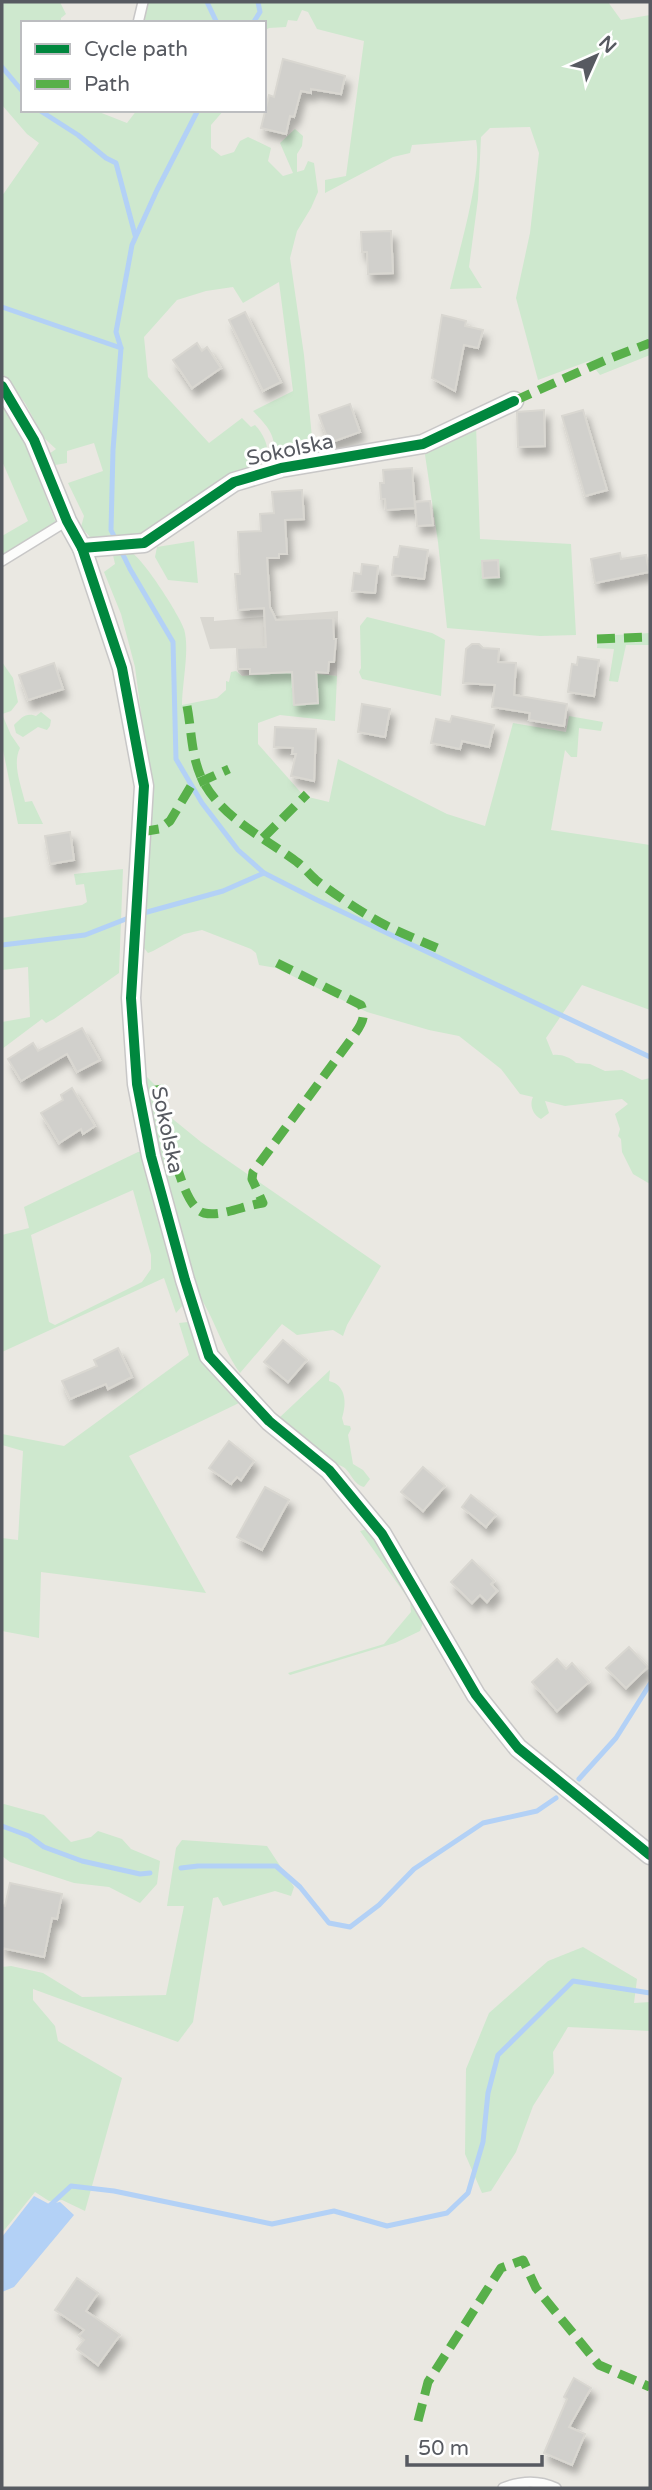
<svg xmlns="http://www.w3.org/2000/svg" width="652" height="2490" font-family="'Varela Round',sans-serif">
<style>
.industrial{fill:#d9d7d1}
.green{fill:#cee8ce;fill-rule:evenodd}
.water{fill:#b3d1f6}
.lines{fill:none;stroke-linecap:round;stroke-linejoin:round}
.stream{stroke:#b3d1f6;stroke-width:5}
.building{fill:#d1d0cc;stroke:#d9d7d1;stroke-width:2;filter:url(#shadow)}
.lane-casing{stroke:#c8c7c7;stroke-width:12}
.street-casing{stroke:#c8c7c7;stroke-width:21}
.lane{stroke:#fcfcfb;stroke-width:9}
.street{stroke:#fcfcfb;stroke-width:18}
.quiet{stroke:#58b04a;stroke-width:9;stroke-dasharray:18 9;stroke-linecap:butt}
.cycleway-casing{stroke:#fff;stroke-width:15}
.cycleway{stroke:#00873e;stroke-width:10}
.labels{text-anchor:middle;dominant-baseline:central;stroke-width:6;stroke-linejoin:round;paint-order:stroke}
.street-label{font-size:21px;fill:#575a61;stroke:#fff}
</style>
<defs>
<filter id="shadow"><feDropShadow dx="4.5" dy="8" stdDeviation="3.5" flood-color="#0004"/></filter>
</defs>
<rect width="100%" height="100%" fill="#eae8e2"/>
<path class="industrial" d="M338,611l-1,65 -37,-4 -58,4 -4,-4 -2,-24 -26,1 -10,-32h14v4z"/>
<g class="green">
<path d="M2,2h58l6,12 -5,4v5h-38v87h71l33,13 10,-13h87l-13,15v23l10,8 13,-4 6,-11 8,-4 23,11 -3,13 15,15 10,-3 -13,-30 15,-14 8,7 -1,10 -5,8v18l7,-2 4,-9 6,2 4,29 -7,16 -14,23 -7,27 14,97 9,93 -8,11 -31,4c3,-27 -4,-34 -21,-52l40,-20 -14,-109 -36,21 -10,-16 -27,4 -29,9 -33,37 4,40 61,66 33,-25 9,9 4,-2c11,12 15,24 11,40l-129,72 -32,5 -14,-4 -10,-11 3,-11 -16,-33 35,-12 -9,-28 -27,8v12l-12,2 -6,-11 7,-5 -12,-11 -19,-35 -23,-30v-177l37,-53 -12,-9 -25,-29z"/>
<path d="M149,2h459l13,18 29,-5v340l-50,20 -11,-14 -51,19 -22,-82 14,-65 9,-80 -9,-26 -40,1 -9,9 -3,62 -9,68 13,21 -32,1c8,-34 33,-117 26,-149l-64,5 -2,8 -17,4 -68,36v-13l21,-4 18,-135 -47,-12 -9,-17 -6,-2 -5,11 -9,-1 -2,7 -17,1 -5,3v-8h-122z"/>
<path d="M2,400l17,27 37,96 -54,34v-21l26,-15 -26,-60z"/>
<path d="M476,425l4,114 91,5 5,91 -36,1 -93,-8 -9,-86 -14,-94z"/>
<path d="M194,541l4,42 -30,-3 -13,-23 2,-10z"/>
<path d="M105,552c8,0 20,-2 27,1 12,7 48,63 52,76 6,20 -2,54 -2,76l35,-7 9,-8v-9l3,1 2,-10 5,-1 6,5 58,-4 37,4 -2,45 -55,-6 -22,8v21l46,52 25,6 9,-43 109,55 38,12 28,-103 53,9 3,-16 34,6 -2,9 -22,-3 -2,29h-6l-6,-7 -14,80 99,15v165l-68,-25 -36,53 7,17c8,-1 17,2 23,8l14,1 15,7 17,-1 20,10 8,-2v106l-17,-10 -11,-22 -1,-13 -3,-3 2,-7 -5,-15 13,-10 -6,-5 -57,7 -20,-5 4,12 -8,6c-8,-4 -12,-14 -8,-22l-13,-3 -19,-25 -42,-33 -30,-6 -62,-18 -91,-44 -17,-3 -3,-12 -5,-4 -49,-19 -18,4 -31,17 -5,2 -4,-5 4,-181 -13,-100 -14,-53 -17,-42 11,-8 -2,-9z"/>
<path d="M367,617l65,16 13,7 -4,56 -79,-17 -3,-7 2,-4 -1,-42z"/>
<path d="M650,633v12h-24l-8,37 -9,-1 5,-32 -17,-1 1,-12z"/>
<path d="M2,662l11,16 5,24 -7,9 -9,3 9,21 9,13c-8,16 1,37 5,54l7,-1 11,23h-25l-16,-79z"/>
<path d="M41,712l10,8 -1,6 -3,4 -9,-3 -15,10 -7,-4 -2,-8c7,-7 12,-13 22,-9z"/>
<path d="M123,869l-4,104 -65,46 -8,4 -4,-4 -40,30v-27l28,-5 -2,-50 -26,3v-52l80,-13 5,-3 -3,-18 -8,1 -2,-11z"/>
<path d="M144,1074l20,20 5,22 32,26 180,124 -34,59 -4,11 -10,-6 -36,5 -15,-11 -42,49c-20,-28 -27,-61 -46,-84l-40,-157z"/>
<path d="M138,1152h5l40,153 -7,8 -12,-35 -162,74v-117l27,-7 -5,-21zM133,1190l18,65v14l-9,13 -87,43 -6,-3 -18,-87z"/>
<path d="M188,1322c14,33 27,54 51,81l-110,53 77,137 -165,-21 -2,66 -37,-7v-93l16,2 5,-89 -21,-6v-11l62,12 125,-91 -10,-32z"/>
<path d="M330,1370l-1,11c17,4 18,22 13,37l2,7 6,1 1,3 -3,6 5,29 10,6 7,9 -6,8c-13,-3 -13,-20 -26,-22v7l-60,-53z"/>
<path d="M367,1529l17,19 40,72 -4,11 -25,12 -105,32 -2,-2 96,-29 27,-32 -1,-11 -50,-70z"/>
<path d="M4,1804l40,11 27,27 20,-5 7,-6 24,8 9,10 29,12 -3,23 -17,19 -31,-16 -35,-4 -64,-21 -8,-6v-51z"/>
<path d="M182,1840l85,6 27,41 -3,9 -16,-5 -52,15 -5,-9 -5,1 -20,124 -15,20 -145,-53v11l22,26 3,15 64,37 -37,133 -23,-11 -13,1 -14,-9 -33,41v-266l9,-1 32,7 39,24 84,-2 18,-89h-17l9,-58z"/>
<path d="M583,1947l54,32 -3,24 16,-1v29l-82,-4 -15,25 1,21 -21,33 -17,46 -25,39 -9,2 -17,-39 1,-85 23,-56 59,-52z"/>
</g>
<path class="water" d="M34,2196l15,8 11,-2 14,13 -60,72 -12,5v-55z"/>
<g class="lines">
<g class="stream">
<path d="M207,2l10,21"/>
<path d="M253,23l7,-11 -2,-10"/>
<path d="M2,67l21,25"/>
<path d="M39,110l39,25 28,23 10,5 19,72"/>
<path d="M2,307l119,41 -8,102 -2,80 19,39 43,73 3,117 26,44 36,47 26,23 53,27 333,157"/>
<path d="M121,348l-5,-16 16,-87 25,-55 41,-80"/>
<path d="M140,914l83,-23 41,-18"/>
<path d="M2,945l83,-10 46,-18"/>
<path d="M579,1779l37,-41 34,-54"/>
<path d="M2,1826l27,10 15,11 38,14 58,13 10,-1"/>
<path d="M181,1868l17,-2h78l24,21 29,36 21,4 29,-22 35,-36 69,-46 54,-12 19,-13"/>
<path d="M46,2209l25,-23 43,5 158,33 62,-13 53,15 60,-13 21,-20 15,-51 5,-49 10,-38 75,-74 77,12"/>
</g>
</g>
<g class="building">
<path d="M283,59l62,17 -4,18 -30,-5v4l-10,-2 -7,26 -4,-1 -4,18 -25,-6 8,-33 5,2z"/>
<path d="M391,231l2,42 -25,1 -1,-22h-5l-1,-20z"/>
<path d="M245,312l36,70 -18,9 -34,-71z"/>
<path d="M442,315l24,6 -1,5 18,4 -5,18 -14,-3 -9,46 -23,-13z"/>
<path d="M197,343l5,8 5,-4 14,21 -29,20 -19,-28z"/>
<path d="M350,404l10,28 -31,11 -10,-28z"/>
<path d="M544,410l1,36 -27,1 -1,-35z"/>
<path d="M583,410l24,80 -22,6 -23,-80z"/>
<path d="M412,468l3,40 -29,2 -1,-11h-4l-1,-16h4l-1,-13z"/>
<path d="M302,490l2,29 -19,1 2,34h-8v4h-12l3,49 6,13 57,-2 1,21h2l-2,23h-5l-1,11 -12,-1 2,31 -24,2 -2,-33 -42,2v-5h-12l-1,-21 29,-1 -2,-39 -26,2 -3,-36h5l-2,-42 23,-1 -1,-17 14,-1 -2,-21z"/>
<path d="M430,501l3,24 -16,1 -2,-24z"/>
<path d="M400,546l28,4 -4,29 -32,-4 2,-18h4z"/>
<path d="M620,553l1,6 25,-4 3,17 -54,11 -4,-24z"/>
<path d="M498,560l1,17 -16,1 -1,-17z"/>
<path d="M362,564l16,2 -3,27 -23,-2 2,-18 7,1z"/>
<path d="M472,644h7l4,4 16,1 -1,13 18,1 -2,32 53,9 -3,22 -35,-6 1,-7 -38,-6 3,-22 -32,-2 3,-34z"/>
<path d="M578,657l21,3 -5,36 -26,-4 4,-28 5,1z"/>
<path d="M54,663l9,26 -35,11 -9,-25z"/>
<path d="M362,704l28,5 -5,28 -27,-5z"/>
<path d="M452,716l42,9 -5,22 -27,-6 -2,8 -29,-6 5,-24 14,3z"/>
<path d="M275,727l41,2 -2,52 -23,-5 5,-22h-4l1,-6 -19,-1z"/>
<path d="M70,832l4,28 -24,4 -5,-28z"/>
<path d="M82,1028l18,32 -23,12 -10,-18 -46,27 -13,-22 25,-16 5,8z"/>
<path d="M72,1088l23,38 -12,8 -2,-5 -22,14 -18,-30 22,-13 -2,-5z"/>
<path d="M283,1340l24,20 -19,22 -24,-20z"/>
<path d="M118,1348l14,29 -24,12 -2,-5 -36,15 -8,-18 35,-15 -3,-6z"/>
<path d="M229,1441l25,20 -13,19 -4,-3 -6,7 -22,-16z"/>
<path d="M423,1467l22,19 -22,25 -22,-19z"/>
<path d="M265,1487l24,13 -27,50 -25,-13z"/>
<path d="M471,1495l25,20 -10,12 -24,-20z"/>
<path d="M472,1560l22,21 -3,3 6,7 -10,11 -7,-7 -8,8 -21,-21z"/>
<path d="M629,1647l19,20 -22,21 -20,-20z"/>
<path d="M557,1659l9,10 6,-6 17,19 -32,29 -25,-29z"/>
<path d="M10,1883l52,11 -5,25 -5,-1 -8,39 -42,-9v-43l3,1z"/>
<path d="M77,2278l21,15 -12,18 34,24 -22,30 -21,-16 7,-9 -5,-4 5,-6 -29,-20z"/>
<path d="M574,2378l17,10 -22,39 16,7 -13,31 -28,-12 23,-54 -3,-2z"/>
</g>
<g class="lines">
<g class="lane-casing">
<g id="lane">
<path d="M138,23l5,-21"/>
<path d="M2,561l65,-40"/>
<path d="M503,2488c17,-7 36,-8 53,0"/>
</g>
</g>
<g class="street-casing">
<g id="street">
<path d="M2,386l32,54 33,81 15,27 40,120 22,118 -13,212 6,86 14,72 34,124 24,76 60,65 60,49 53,64 94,161 42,53 132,107"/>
<path d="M82,548l62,-5 90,-61 47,-14 142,-24 91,-43"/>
</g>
</g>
<use href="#lane" class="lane"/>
<use href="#street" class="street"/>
<g class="quiet">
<path d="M514,401l94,-42 42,-16"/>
<path d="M597,639l53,-2"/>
<path d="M187,706c5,26 4,53 17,77 20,36 61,55 93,79 7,5 12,12 19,18 17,13 35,25 53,36 21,13 45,22 68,32"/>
<path d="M141,832l18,-3 11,-8 21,-35 38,-17"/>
<path d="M263,838l44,-44"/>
<path d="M159,1085c5,25 20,122 45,128 18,4 41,-8 59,-10l-11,-24 1,-7 99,-134c8,-12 15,-19 9,-33l-84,-42"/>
<path d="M418,2421l10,-39 73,-114 22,-8 13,28 63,77 51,22"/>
</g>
<g class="cycleway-casing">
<g id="cycleway">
<path d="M2,386l32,54 33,81 15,27 40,120 22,118 -13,212 6,86 14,72 34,124 24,76 60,65 60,49 53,64 94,161 42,53 132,107"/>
<path d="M82,548l62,-5 90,-61 47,-14 142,-24 91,-43"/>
</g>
</g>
<use href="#cycleway" class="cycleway"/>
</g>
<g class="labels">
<g class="street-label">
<text transform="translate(290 450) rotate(-12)">Sokolska</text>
<text transform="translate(167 1130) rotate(78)">Sokolska</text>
</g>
</g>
<rect width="652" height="2490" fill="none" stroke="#575a61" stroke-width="7"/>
<rect x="21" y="21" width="245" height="91" fill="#ffffff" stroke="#bcbdc0" stroke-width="2"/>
<rect x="35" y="44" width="35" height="10" fill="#00873e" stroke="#bcbdc0" stroke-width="2"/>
<text x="84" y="56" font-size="21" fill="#575a61">Cycle path</text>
<rect x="35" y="79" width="35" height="10" fill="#58b04a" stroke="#bcbdc0" stroke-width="2"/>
<text x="84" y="91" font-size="21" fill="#575a61">Path</text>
<g transform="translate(596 56) rotate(45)" stroke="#ffffff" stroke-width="5" paint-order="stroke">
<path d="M0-5L12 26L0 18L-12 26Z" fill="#575a61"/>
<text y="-10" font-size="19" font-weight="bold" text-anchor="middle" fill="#575a61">N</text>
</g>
<path d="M407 2455v10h135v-10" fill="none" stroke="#575a61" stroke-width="3.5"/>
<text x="418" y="2455" font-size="21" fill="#575a61" stroke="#ffffff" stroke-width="5" paint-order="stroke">50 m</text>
</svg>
